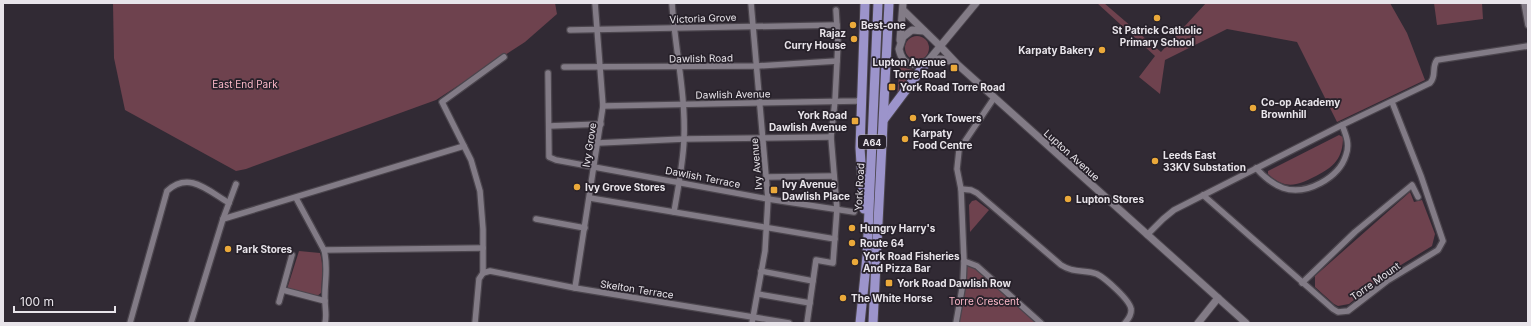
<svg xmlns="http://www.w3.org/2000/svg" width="1531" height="326" font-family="Inter,sans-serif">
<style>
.green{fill:#6e424e}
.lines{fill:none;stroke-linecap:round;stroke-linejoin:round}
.minor-casing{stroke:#4b454d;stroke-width:8}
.tertiary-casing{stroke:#4b454d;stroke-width:9}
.trunk-casing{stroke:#4b454d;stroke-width:11}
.minor{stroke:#827b86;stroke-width:5.5}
.tertiary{stroke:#827b86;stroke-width:7}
.trunk{stroke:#9c94cb;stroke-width:9}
.poi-dot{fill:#eba93a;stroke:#27212a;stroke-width:1.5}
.labels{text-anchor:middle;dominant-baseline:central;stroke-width:3.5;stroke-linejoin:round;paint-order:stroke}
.shield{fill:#27212a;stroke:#aeaab0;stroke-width:1}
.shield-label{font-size:9px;font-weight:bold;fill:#e8e4ea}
.street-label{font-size:10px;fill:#e8e4ea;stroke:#27212a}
.poi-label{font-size:10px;font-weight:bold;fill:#e8e4ea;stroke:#27212a;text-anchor:start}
.park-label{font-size:10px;fill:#fbb8c8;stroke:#27212a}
</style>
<rect width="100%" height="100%" fill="#312a34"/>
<g class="green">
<path d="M113,3h442l2,11 -32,28 -89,58 -190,69 -10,2 -111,-61 -11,-52z"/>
<path d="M1097,3h7l57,49 45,-49h184l17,30 18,47 -88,42 -40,-80 -70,-13 -62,31 -5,34 -21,-17 16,-21z"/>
<path d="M1434,3h48l1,16 -46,6z"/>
<circle cx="917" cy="48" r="12"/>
<path d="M900,62l5,6 12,3 -12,16 -6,-2v5l3,2 -5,5z"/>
<path d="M1339,135l4,2c0,21 -9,30 -27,39 -19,10 -31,14 -48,-2v-3z"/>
<path d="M1410,192l4,10 8,-2 13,34 -3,12 -49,30 -34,28 -11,2 -4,-2 -19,-17v-11z"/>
<path d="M976,200l13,10 -19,22 -1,-27 3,-4z"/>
<path d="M299,251l21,2c4,14 2,25 1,40l-4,3 -30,-7z"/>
<path d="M964,261l5,1 72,61h-85z"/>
</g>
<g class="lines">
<g class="minor-casing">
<g id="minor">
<path d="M672,3c3,46 14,91 12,137 -1,24 -6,48 -10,72"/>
<path d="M751,3l17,196 -3,52 -13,72"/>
<path d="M1524,3l4,22"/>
<path d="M570,30l267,-5"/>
<path d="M564,67l193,-1 80,-5"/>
<path d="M548,73l1,84 7,3 212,39 86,13"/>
<path d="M603,106l254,-5 5,-3"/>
<path d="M549,126l52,-2"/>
<path d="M598,143l86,-4 147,-2"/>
<path d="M1256,168c8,9 16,16 27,20 23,8 56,-10 63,-33 4,-11 0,-20 -4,-30"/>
<path d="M767,177l67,-1"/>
<path d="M961,189l10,1 6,3 84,72c14,9 24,4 36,9 8,4 33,26 34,35 1,6 -3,10 -6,14"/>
<path d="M1203,195l130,114 5,3 10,-1 39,-30 51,-31 5,-9 -22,-65 -29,-74"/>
<path d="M296,198l28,52 159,-2"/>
<path d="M590,198l245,41"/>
<path d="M223,219l241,-73"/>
<path d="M536,219l49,9"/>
<path d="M1147,235l16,-16 11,-9 168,-85 88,-42c7,-7 1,-15 7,-23l91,-14"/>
<path d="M324,250c5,18 0,33 1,51 0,8 2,14 0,22"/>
<path d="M964,261l13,5 64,57"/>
<path d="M761,271l52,10"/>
<path d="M483,273l7,-2 85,17 214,35"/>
<path d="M1302,283l53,-51 57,-47 6,12"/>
<path d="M575,288l28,-182 -8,-103"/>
<path d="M283,290l42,11"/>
<path d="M758,294l52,9"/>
<path d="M279,302l13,-47"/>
<path d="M130,323l37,-132c22,-20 40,-1 62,12"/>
<path d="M191,323l32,-104 13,-35"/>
<path d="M475,323l4,-44 4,-6v-44l-3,-38 -9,-31 -29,-58 62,-45"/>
<path d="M807,323l9,-63 17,3 4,-54 -6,-72 4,-36 3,-58 -2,-33"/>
<path d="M956,323l7,-40 1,-22 -3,-72 -4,-20 2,-19 35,-52"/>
</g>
</g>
<g class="tertiary-casing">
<g id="tertiary">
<path d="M903,10l38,37 16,17 289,259"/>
<path d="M924,31l-12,-1 -9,7 -4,12c6,27 25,10 40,10 6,0 11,2 16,4"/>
<path d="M900,40l3,-37"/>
<path d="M928,61l48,-58"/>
<path d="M1198,323l20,-25"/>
</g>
</g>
<g class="trunk-casing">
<g id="trunk">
<path d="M884,119l42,-56"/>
<path d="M864,209l-4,-61 5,-145"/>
<path d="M860,323l7,-67 11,-253"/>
<path d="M873,323l16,-320"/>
</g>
</g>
<use href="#minor" class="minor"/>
<use href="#tertiary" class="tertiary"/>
<use href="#trunk" class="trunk"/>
</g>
<g class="poi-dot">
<circle cx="1157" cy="18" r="4"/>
<circle cx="853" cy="25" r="4"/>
<circle cx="854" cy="39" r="4"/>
<circle cx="1102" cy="50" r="4"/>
<rect x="950" y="64" width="8" height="8" rx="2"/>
<rect x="888" y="83" width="8" height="8" rx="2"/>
<circle cx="1253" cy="108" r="4"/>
<circle cx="913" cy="118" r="4"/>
<rect x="851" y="117" width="8" height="8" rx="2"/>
<circle cx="905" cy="139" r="4"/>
<circle cx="1155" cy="161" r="4"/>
<circle cx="577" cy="187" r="4"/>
<rect x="770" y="186" width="8" height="8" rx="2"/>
<circle cx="1068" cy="199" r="4"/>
<circle cx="852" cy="228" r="4"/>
<circle cx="852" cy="243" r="4"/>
<circle cx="228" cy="249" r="4"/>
<circle cx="855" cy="262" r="4"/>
<rect x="885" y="279" width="8" height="8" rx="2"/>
<circle cx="843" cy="298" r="4"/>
</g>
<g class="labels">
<rect class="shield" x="858" y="135" width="28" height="14" rx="3"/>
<g class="shield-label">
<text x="872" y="142">A64</text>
</g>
<g class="street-label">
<text transform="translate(703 18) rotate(-2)">Victoria Grove</text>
<text transform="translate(701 58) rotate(-1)">Dawlish Road</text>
<text transform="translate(733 94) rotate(-1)">Dawlish Avenue</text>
<text transform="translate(589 145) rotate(-81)">Ivy Grove</text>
<text transform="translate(1072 155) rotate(42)">Lupton Avenue</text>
<text transform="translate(756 164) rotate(-95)">Ivy Avenue</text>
<text transform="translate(703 177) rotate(11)">Dawlish Terrace</text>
<text transform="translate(859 187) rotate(-87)">York Road</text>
<text transform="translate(1375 281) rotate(-35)">Torre Mount</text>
<text transform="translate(637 289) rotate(9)">Skelton Terrace</text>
</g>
<g class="poi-label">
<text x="861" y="25">Best-one</text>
<text x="1157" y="30" text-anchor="middle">St Patrick Catholic<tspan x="1157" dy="12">Primary School</tspan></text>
<text x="846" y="33" text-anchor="end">Rajaz<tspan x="846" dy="12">Curry House</tspan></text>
<text x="1094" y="50" text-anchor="end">Karpaty Bakery</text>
<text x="946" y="62" text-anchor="end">Lupton Avenue<tspan x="946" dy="12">Torre Road</tspan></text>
<text x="900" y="87">York Road Torre Road</text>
<text x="1261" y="102">Co-op Academy<tspan x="1261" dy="12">Brownhill</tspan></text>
<text x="847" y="115" text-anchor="end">York Road<tspan x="847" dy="12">Dawlish Avenue</tspan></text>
<text x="921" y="118">York Towers</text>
<text x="913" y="133">Karpaty<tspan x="913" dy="12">Food Centre</tspan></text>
<text x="1163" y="155">Leeds East<tspan x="1163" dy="12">33KV Substation</tspan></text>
<text x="782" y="184">Ivy Avenue<tspan x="782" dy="12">Dawlish Place</tspan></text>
<text x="585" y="187">Ivy Grove Stores</text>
<text x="1076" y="199">Lupton Stores</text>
<text x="860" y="228">Hungry Harry's</text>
<text x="860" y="243">Route 64</text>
<text x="236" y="249">Park Stores</text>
<text x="863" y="256">York Road Fisheries<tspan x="863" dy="12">And Pizza Bar</tspan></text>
<text x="897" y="283">York Road Dawlish Row</text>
<text x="851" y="298">The White Horse</text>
</g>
<g class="park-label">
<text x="245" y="84">East End Park</text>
<text x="984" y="301">Torre Crescent</text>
</g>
</g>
<rect width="1531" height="326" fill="none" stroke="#e8e4ea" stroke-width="8"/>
<path d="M14 306v6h101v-6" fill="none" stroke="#e8e4ea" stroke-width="2"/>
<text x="20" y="306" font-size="12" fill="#e8e4ea" stroke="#27212a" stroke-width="3" paint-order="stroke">100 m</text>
</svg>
